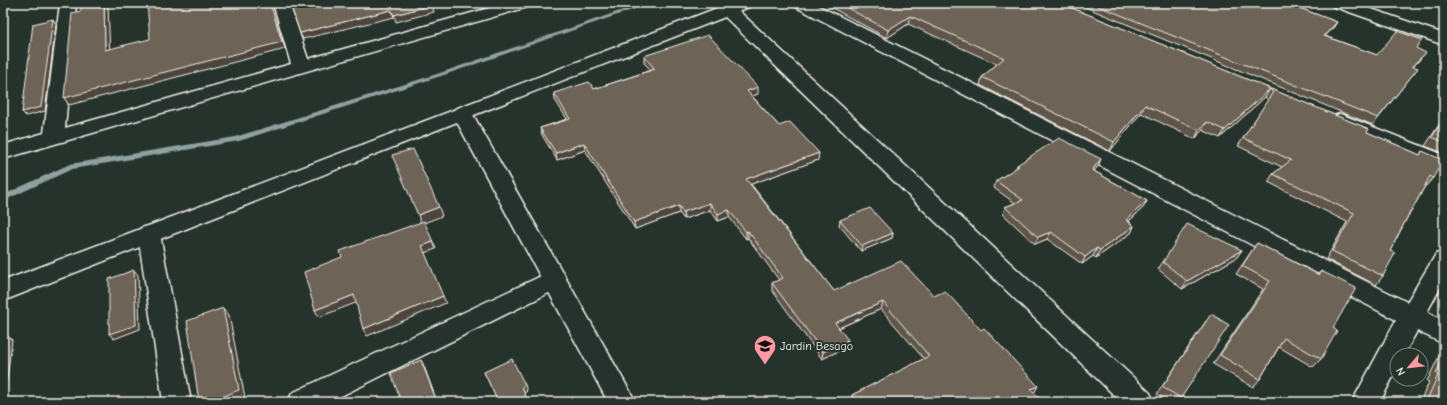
<svg xmlns="http://www.w3.org/2000/svg" width="1447" height="405" font-family="'Comic Neue',sans-serif">
<style>
.lines{fill:none;stroke-linecap:round;stroke-linejoin:round}
.stream{fill:#8fa1a1;fill-rule:evenodd}
.minor-casing{stroke:#f4f1e8;stroke-width:3}
.tertiary-casing{stroke:#f4f1e8;stroke-width:3}
.primary-casing{stroke:#f4f1e8;stroke-width:3}
.minor{fill:#26332d;fill-rule:evenodd}
.tertiary{fill:#26332d;fill-rule:evenodd}
.primary{fill:#26332d;fill-rule:evenodd}
.wall{fill:#5e554a;stroke:#f4f1e8}
.shaded-wall{fill:#4c453c;stroke:#f4f1e8}
.building{fill:#6d6356;stroke:#f4f1e8}
.labels{text-anchor:middle;dominant-baseline:central;stroke-width:4;stroke-linejoin:round;paint-order:stroke}
.poi-label{font-size:12px;fill:#f4f1e8;stroke:#26332d;text-anchor:start}
</style>
<rect width="100%" height="100%" fill="#26332d"/>
<filter id="ink" filterUnits="userSpaceOnUse"><feTurbulence type="fractalNoise" baseFrequency=".025" numOctaves="2"/><feDisplacementMap in="SourceGraphic" scale="8" xChannelSelector="R" yChannelSelector="G"/><feConvolveMatrix kernelMatrix="1 2 1 2 8 2 1 2 1" color-interpolation-filters="sRGB"/></filter>
<g filter="url(#ink)">
<g class="lines">
<path class="stream" d="M643,3h9l-211,73 -202,65 -167,28 -69,32v-6l67,-31 165,-27 202,-63z"/>
<g class="minor-casing">
<g id="minor">
<path d="M60,3h16l-11,125 226,-64 -18,-61h16l19,56 199,-56h26l-2,3 -528,153v-14l41,-12z"/>
<path d="M730,3h23l-2,3 -12,5 411,382 4,9h-33l-396,-385 -256,100 -7,2 -7,-2 -3,-4 3,-4z"/>
<path d="M792,3h21l594,299 29,-48 8,-3v30l-17,31 17,9v23l-27,-13 -13,24h-7v14l-17,33h-28l44,-82 -602,-314z"/>
<path d="M1340,114l104,41v15l-111,-46 -3,-4 3,-4z"/>
<path d="M149,226l8,2 3,6 31,168h-28l-25,-168 3,-6z"/>
<path d="M554,270l9,2 3,7 -3,7 -234,116h-41l4,-9z"/>
</g>
</g>
<g class="tertiary-casing">
<path id="tertiary" d="M462,107l7,2 3,4 164,289h-28l-151,-280 -454,179v-20z"/>
</g>
<g class="primary-casing">
<path id="primary" d="M1330,3h24l90,31v11l-112,-39z"/>
</g>
<use href="#minor" class="minor"/>
<use href="#tertiary" class="tertiary"/>
<use href="#primary" class="primary"/>
</g>
<g class="wall">
<path d="M823,3h237l309,126 -2,3 53,23 2,-4 11,27 -7,8h-1l-14,26 -3,4 -18,35 -7,25 -7,9 -50,-26 21,-37 -79,-40 5,-8 9,-7 -44,-21 30,-46 -3,-3 -45,41 -18,-8 -7,9 -54,-26 -31,38 -130,-66 2,-8 15,-13 -89,-40 -21,14z"/>
<path d="M1075,3h211l51,19 -4,6 -8,8 52,19 39,-6 5,9 -8,9 5,1 -45,57z"/>
<path d="M644,56l114,38 -6,2 27,30 39,34 -67,24 83,107 100,5 100,97 8,9h-191l1,-7 72,-36 -43,-50 -42,19 8,19 -25,12 -50,-69v-7l7,-3 -31,-42 -2,1 -17,-22 -11,4 -8,-11 -26,9 -5,-6 -44,16 -50,-79 -28,10 -15,-25 -2,-7 27,-9 -12,-19 -1,-7 40,-4 57,-19 -7,-7z"/>
<path d="M1444,117v36l-19,-7z"/>
<path d="M1017,165l81,1 -4,5 53,30 -4,7 -14,13 5,5 -3,7 -35,25 -3,-2 -11,8 -35,-25 -12,5 -32,-30 2,-7 10,-4 -21,-15 2,-7 20,-13z"/>
<path d="M840,220l53,13 -1,5 -31,13 -22,-26z"/>
<path d="M1257,243l61,31 3,-3 12,57 -12,31 -8,8 -34,-20 -19,32 -7,8 -40,-23 50,-75 -27,-15z"/>
<path d="M1242,250l-6,8 -54,31 -24,-20 5,-7z"/>
<path d="M1206,321l-25,77 -2,4h-9l-13,-8z"/>
<path d="M1444,346v56h-24l9,-20 -2,-1z"/>
<path d="M484,372l43,19 -3,1 4,10h-30z"/>
</g>
<g class="shaded-wall">
<path d="M104,3h4l2,53 -5,-6z"/>
<path d="M270,3h2l13,46 -216,56 -5,-7z"/>
<path d="M432,5l2,7 -38,10 -2,-7z"/>
<path d="M391,10l3,7 -91,22 -3,-6z"/>
<path d="M910,16l-2,8 -21,14 1,-8z"/>
<path d="M53,19l3,5 -11,87 -19,5 -4,-4z"/>
<path d="M1337,22l-4,6 -13,14 4,-6z"/>
<path d="M1426,53l-5,5 -13,14 4,-6z"/>
<path d="M758,87v7l-11,4v-7z"/>
<path d="M1270,89l-5,8 -45,41 5,-8z"/>
<path d="M1145,105l-4,8 -31,38 4,-9z"/>
<path d="M1207,122l-5,8 -7,9 4,-9z"/>
<path d="M584,143l1,7 -28,10 -1,-7z"/>
<path d="M819,153l-1,7 -72,26v-7z"/>
<path d="M1101,159l-3,7 -9,11 3,-7z"/>
<path d="M1147,201l-4,7 -21,19 4,-7z"/>
<path d="M710,203v7l-26,9 -1,-7z"/>
<path d="M679,206v7l-44,16 -1,-7z"/>
<path d="M439,207l3,9 -21,8 -3,-9z"/>
<path d="M729,210v7l-11,4v-7z"/>
<path d="M1134,226l-3,7 -35,25 4,-8z"/>
<path d="M748,231v7l-2,1v-7z"/>
<path d="M1051,232l-4,7 -12,5 3,-7z"/>
<path d="M893,233l-1,5 -31,13 1,-5z"/>
<path d="M433,242l3,7 -12,4 -2,-7z"/>
<path d="M1097,248l-4,8 -11,8 3,-7z"/>
<path d="M1242,250l-6,8 -54,31 5,-8z"/>
<path d="M134,270l4,5 2,54 -26,10 -5,-5z"/>
<path d="M354,295l4,7 -39,15 -4,-7z"/>
<path d="M443,296l3,7 -79,33 -4,-7z"/>
<path d="M883,302l-2,7 -47,21 1,-7z"/>
<path d="M223,308l6,7 16,83 -11,4h-24z"/>
<path d="M3,332l9,8 -8,62h-1z"/>
<path d="M848,340l-1,7 -25,12 1,-7z"/>
<path d="M421,360l3,6 13,36z"/>
<path d="M525,385l2,6 -3,2 -2,-6z"/>
<path d="M1038,386l-4,7 -3,-4z"/>
</g>
<g class="building">
<path d="M81,3h23l1,47 45,-11 -3,-36h123l12,39 -218,56 8,-85 9,-2z"/>
<path d="M290,3h141l1,2 -38,10 -3,-5 -91,23z"/>
<path d="M838,3h222l309,126 -2,3 53,23 2,-4 21,9 -10,18 -3,-2 -19,36h-1l-20,39 5,2 -12,23 -51,-25 22,-38 -81,-39 18,-14 -48,-22 30,-46 -3,-3 -45,41 -18,-8 -8,8 -54,-25 -31,37 -132,-65 22,-19 -94,-42 -22,14z"/>
<path d="M1091,3h195l51,19 -13,14 53,19 20,-24 25,9 -6,8 10,5 -14,13 6,2 -40,50z"/>
<path d="M53,19l-12,88 -19,5 11,-88z"/>
<path d="M708,35l50,52 -11,4 32,35 11,-4 29,31 -73,26 88,112 67,-30 33,35 11,-5 36,39 3,-2 54,58 -7,3 11,13h-184l-6,-7 77,-39 -46,-54 -48,21 13,17 -25,12 -51,-69 11,-5 -35,-47 -2,1 -17,-22 -11,4 -8,-11 -27,9 -4,-6 -45,16 -50,-79 -28,10 -16,-25 30,-9 -16,-26 35,-11 5,7 61,-20 -11,-13z"/>
<path d="M1444,119v23l-12,-5z"/>
<path d="M1059,138l42,21 -9,11 55,31 -21,19 8,6 -34,24 -3,-2 -12,9 -34,-25 -13,5 -33,-30 18,-7 -27,-19 23,-15 -2,-1z"/>
<path d="M413,149l26,58 -21,8 -26,-60z"/>
<path d="M870,208l23,25 -31,13 -22,-26z"/>
<path d="M424,221l9,21 -11,4 21,50 -80,33 -9,-34 -39,15 -11,-38 38,-15 -2,-6z"/>
<path d="M1187,224l55,26 -55,31 -24,-19z"/>
<path d="M1257,243l62,32 2,-4 35,17 -23,40 4,3 -16,28 -37,-21 -24,41 -40,-24 50,-74 -28,-15z"/>
<path d="M134,270l2,55 -27,9v-55z"/>
<path d="M223,308l16,82 -29,12h-11l-12,-81z"/>
<path d="M1211,314l18,11 -48,73 -19,-11z"/>
<path d="M1444,357v45h-18l12,-27 -2,-1z"/>
<path d="M512,359l13,26 -3,2 6,15h-30l-14,-30z"/>
<path d="M421,360l16,42h-36l-10,-29z"/>
</g>
</g>
<defs>
<g id="school-pin" transform="scale(1.15)"><path d="M0 17L-7.5 6A9.5 9.5 0 1 1 7.5 6Z" fill="#ff9aa2" stroke="#26332d"/><path d="M0-5L7-2L0 1L-7-2ZM-4 1L0 2.5L4 1V4Q0 6-4 4Z" fill="#111"/></g>
</defs>
<g fill-rule="evenodd">
<use href="#school-pin" x="765" y="346"/>
</g>
<g class="labels">
<g class="poi-label">
<text x="780" y="346">Jardin Besago</text>
</g>
</g>
<rect width="1447" height="405" fill="none" stroke="#26332d" stroke-width="16"/>
<rect x="8" y="8" width="1431" height="389" fill="none" stroke="#f4f1e8" stroke-width="1.5" filter="url(#ink)"/>
<g transform="translate(1409 367) rotate(242)"><circle r="19" fill="#26332d" stroke="#787f78"/>
<path d="M0-3L7 15L0 10L-7 15Z" fill="#ff9aa2"/>
<text y="-6" font-size="11" font-weight="bold" text-anchor="middle" fill="#f4f1e8">N</text>
</g>
</svg>
